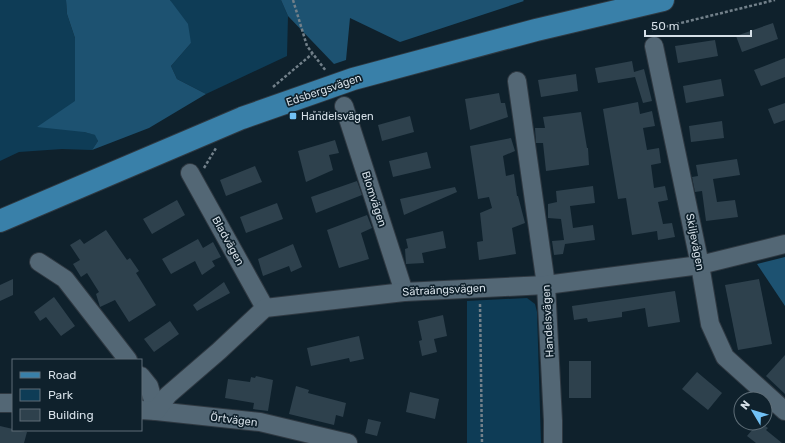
<svg xmlns="http://www.w3.org/2000/svg" width="785" height="443" font-family="Rubik,sans-serif">
<style>
.green{fill:#0e3c56}
.forest{fill:#1d5271}
.building{fill:#2e414d}
.lines{fill:none;stroke-linecap:round;stroke-linejoin:round}
.minor-casing{stroke:#2f3942;stroke-width:20}
.major-casing{stroke:#2f3942;stroke-width:24}
.path{stroke:#72808a;stroke-width:2.5;stroke-dasharray:3 2;stroke-linecap:butt}
.minor{stroke:#536775;stroke-width:18}
.major{stroke:#3980a9;stroke-width:22}
.poi-dot{fill:#72c1f5;stroke:#0f212c;stroke-width:1.5}
.labels{text-anchor:middle;dominant-baseline:central;stroke-width:3.5;stroke-linejoin:round;paint-order:stroke}
.street-label{font-size:11px;fill:#d5dfe7;stroke:#0f212c}
.poi-label{font-size:11px;fill:#d5dfe7;stroke:#0f212c;text-anchor:start}
</style>
<rect width="100%" height="100%" fill="#0f212c"/>
<g class="green">
<path d="M0,0h66l1,14 8,24v63l9,31 12,3 2,6 -6,9 -30,-1 -43,3 -19,9z"/>
<path d="M170,0h111l7,16 -1,40 -81,38 -29,-15 -6,-13 20,-23z"/>
<path d="M527,298l8,6 2,8 4,131h-74v-142z"/>
</g>
<g class="forest">
<path d="M66,0h104l18,24 3,19 -20,23 6,13 29,15 -57,34 -57,22 6,-9 -3,-6 -11,-3 -47,-5 38,-26v-63l-8,-24z"/>
<path d="M281,0h242l1,1 -124,41 -50,-24 -4,42 -12,4 -46,-48z"/>
<path d="M785,257v49l-28,-42z"/>
</g>
<g class="building">
<path d="M773,23l5,16 -36,13 -6,-16z"/>
<path d="M715,40l3,16 -40,7 -3,-17z"/>
<path d="M785,58v19l-24,9 -7,-16z"/>
<path d="M632,61l2,11 10,-3 8,32 -9,2 -8,-26 -37,6 -3,-15z"/>
<path d="M576,74l2,17 -37,6 -3,-17z"/>
<path d="M721,79l3,17 -38,7 -3,-17z"/>
<path d="M499,93l2,10h4l3,14 -38,13 -5,-31z"/>
<path d="M638,102l2,12 12,-3 3,15 -12,2 4,22 12,-2 2,15 -10,2 3,23 11,-2 3,14 -10,2 5,22 9,-1 3,14 -17,3 -1,-9 -25,4 -6,-37 -8,1 -15,-90z"/>
<path d="M785,103v17l-11,4 -6,-15z"/>
<path d="M581,112l6,36h1l1,17 -43,6 -3,-28h-7l-1,-15h10l-2,-11z"/>
<path d="M410,116l4,16 -32,9 -4,-16z"/>
<path d="M722,121l2,17 -33,4 -2,-16z"/>
<path d="M511,138l4,13 -12,5 3,20 8,-2 3,22h1l7,27 -13,5 4,26 -37,6 -2,-18 6,-1 -3,-28 12,-5 -3,-11 -11,2 -8,-53z"/>
<path d="M335,140l4,13 -10,2 4,15 -27,12 -8,-31z"/>
<path d="M427,152l4,16 -38,9 -4,-16z"/>
<path d="M737,159l3,16 -27,4 4,23 18,-2 3,17 -32,4 -4,-30 -7,1 -3,-15 6,-1 -2,-11z"/>
<path d="M255,166l7,16 -36,14 -6,-16z"/>
<path d="M357,181l5,14 -46,18 -5,-16z"/>
<path d="M593,186l2,17 -25,3 3,22 20,-3 2,15 -30,4 -2,10 -9,1 -2,-14 12,-1 -3,-21 -13,-1v-14l9,-2 -1,-11z"/>
<path d="M455,187l2,5 -53,23 -4,-16z"/>
<path d="M177,200l8,15 -33,19 -9,-15z"/>
<path d="M277,203l6,16 -37,14 -6,-16z"/>
<path d="M367,215l5,13 -11,5 8,26 -30,9 -12,-38z"/>
<path d="M106,230l21,30 3,-2 9,13 -3,2 20,32 -27,17 -14,-22 -15,7 -4,-13 3,-2 -12,-19 -6,4 -8,-13 7,-4 -10,-15 10,-6 4,5z"/>
<path d="M443,231l3,17 -24,5 2,10 -18,1 -1,-15 3,-1 -2,-9z"/>
<path d="M198,239l5,9 10,-6 8,15 -9,4 3,5 -13,9 -7,-14 -24,13 -9,-15z"/>
<path d="M293,244l9,23 -11,5 -2,-6 -26,10 -5,-17z"/>
<path d="M13,279v16l-13,6v-16z"/>
<path d="M759,279l13,65 -34,6 -13,-65z"/>
<path d="M224,282l6,11 -33,18 -4,-6z"/>
<path d="M675,291l5,31 -32,5 -3,-19 -23,4v5l-34,5 -1,-4 -13,2 -2,-14z"/>
<path d="M54,297l21,29 -14,10 -15,-19 -6,4 -6,-9z"/>
<path d="M443,315l4,21 -13,3 3,13 -15,4 -3,-15 3,-1 -4,-19z"/>
<path d="M170,321l9,13 -25,18 -10,-13z"/>
<path d="M359,336l5,23 -14,3 -1,-4 -38,8 -4,-18z"/>
<path d="M785,355v39l-19,-18z"/>
<rect x="569" y="361" width="22" height="37"/>
<path d="M697,372l25,21 -14,17 -26,-21z"/>
<path d="M256,376l17,4 -5,31 -15,-2 1,-6 -29,-5 3,-19 22,3 1,-5 4,1z"/>
<path d="M296,386l13,4 -1,3 38,10 -3,14 -7,-2 -2,10 -45,-11z"/>
<path d="M410,392l29,7 -4,20 -29,-7z"/>
<path d="M368,419l13,3 -4,14 -12,-3z"/>
<path d="M758,423h3l7,5 -2,2 16,13h-26l-9,-7z"/>
<path d="M0,426l13,3v1l14,2 -3,11h-24z"/>
</g>
<g class="lines">
<g class="minor-casing">
<g id="minor">
<path d="M654,46l46,219 10,59 15,33 60,54"/>
<path d="M517,81l29,204 7,136v22"/>
<path d="M344,106l60,186"/>
<path d="M190,173l75,135"/>
<path d="M39,262l26,17 63,81"/>
<path d="M141,376l8,10 7,25 104,11 88,21"/>
<path d="M0,403h13"/>
<path d="M141,410l15,1 12,-16 51,-44 46,-43 139,-16 142,-7 154,-20 85,-21"/>
</g>
</g>
<g class="major-casing">
<path id="major" d="M0,221l242,-103 111,-39 183,-49 127,-30"/>
</g>
<g class="path">
<path d="M293,0l14,46 19,25"/>
<path d="M652,30l123,-30"/>
<path d="M273,87l39,-33"/>
<path d="M313,112l17,1"/>
<path d="M204,168l12,-20"/>
<path d="M480,304l2,139"/>
</g>
<use href="#minor" class="minor"/>
<use href="#major" class="major"/>
</g>
<rect class="poi-dot" x="289" y="112" width="8" height="8" rx="2"/>
<g class="labels">
<g class="street-label">
<text transform="translate(324 90) rotate(-19)">Edsbergsvägen</text>
<text transform="translate(374 199) rotate(72)">Blomvägen</text>
<text transform="translate(228 241) rotate(61)">Bladvägen</text>
<text transform="translate(695 242) rotate(79)">Skiljevägen</text>
<text transform="translate(444 290) rotate(-3)">Sätraängsvägen</text>
<text transform="translate(548 321) rotate(-93)">Handelsvägen</text>
<text transform="translate(234 420) rotate(7)">Örtvägen</text>
</g>
<g class="poi-label">
<text x="301" y="116">Handelsvägen</text>
</g>
</g>
<rect x="12" y="359" width="130" height="72" fill="#0f212c" stroke="#5e6d77"/>
<rect x="20" y="372" width="20" height="6" fill="#3980a9" stroke="#5e6d77"/>
<text x="48" y="379" font-size="12" fill="#d5dfe7">Road</text>
<rect x="20" y="389" width="20" height="12" fill="#0e3c56" stroke="#5e6d77"/>
<text x="48" y="399" font-size="12" fill="#d5dfe7">Park</text>
<rect x="20" y="409" width="20" height="12" fill="#2e414d" stroke="#5e6d77"/>
<text x="48" y="419" font-size="12" fill="#d5dfe7">Building</text>
<g transform="translate(753 411) rotate(308)"><circle r="19" fill="#0f212c" stroke="#5e6d77"/>
<path d="M0-3L7 15L0 10L-7 15Z" fill="#72c1f5"/>
<text y="-6" font-size="11" font-weight="bold" text-anchor="middle" fill="#d5dfe7">N</text>
</g>
<path d="M645 30v6h106v-6" fill="none" stroke="#d5dfe7" stroke-width="2"/>
<text x="651" y="30" font-size="12" fill="#d5dfe7" stroke="#0f212c" stroke-width="3" paint-order="stroke">50 m</text>
</svg>
